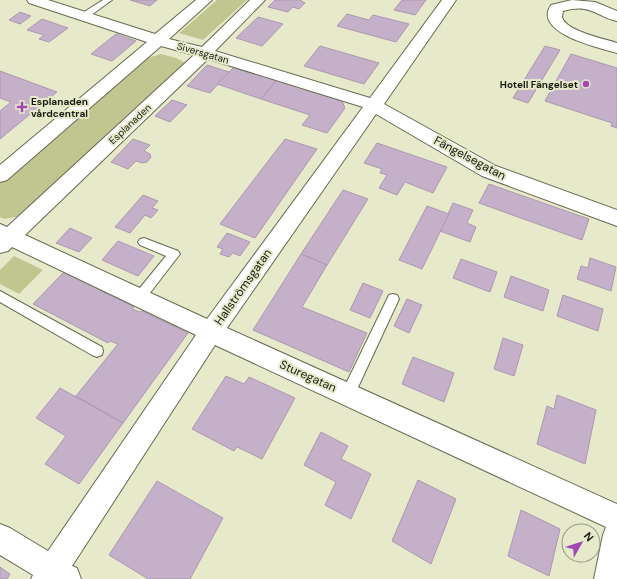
<svg xmlns="http://www.w3.org/2000/svg" width="617" height="579" font-family="'DM Sans',sans-serif">
<style>
.green{fill:#c1c691}
.building{fill:#c4b0c8;stroke:#ad98b0}
.lines{fill:none;stroke-linecap:round;stroke-linejoin:round}
.service-casing{stroke:#676a4f;stroke-width:2}
.minor-casing{stroke:#676a4f;stroke-width:2}
.service{fill:#fff;fill-rule:evenodd}
.minor{fill:#fff;fill-rule:evenodd}
.poi-dot{fill:#a348b3;stroke:#e6eacb;stroke-width:1.5}
.labels{text-anchor:middle;dominant-baseline:central;stroke-width:4;stroke-linejoin:round;paint-order:stroke}
.far-street-label{font-size:10px;fill:#1b1c11;stroke:#e6eacb}
.far-poi-label{font-size:10px;font-weight:bold;fill:#1b1c11;stroke:#e6eacb;text-anchor:end}
.street-label{font-size:12px;fill:#1b1c11;stroke:#e6eacb}
</style>
<rect width="100%" height="100%" fill="#e6eacb"/>
<g class="green">
<path d="M217,0h30l-44,40 -24,-7z"/>
<path d="M161,54l15,4 10,5 -165,153 -17,3 -4,-2v-35l144,-123z"/>
<path d="M14,256l29,14 -24,24 -19,-10v-14z"/>
</g>
<g class="building">
<path d="M130,0h27l-7,6z"/>
<path d="M275,0h25l5,3 -6,6 -6,-2 -5,5 -20,-5z"/>
<path d="M402,0h24l-11,15 -21,-5z"/>
<path d="M20,12l11,4 -11,8 -11,-4z"/>
<path d="M347,14l22,6 4,-5 36,9 -13,18 -59,-16z"/>
<path d="M258,17l25,7 -21,22 -26,-8z"/>
<path d="M42,19l26,9 -19,14 -10,-3 5,-4 -17,-5z"/>
<path d="M116,34l20,7 -24,20 -21,-7z"/>
<path d="M320,46l59,17 -15,21 -60,-18z"/>
<path d="M545,46l15,4 -32,53 -15,-5z"/>
<path d="M571,54l46,14v60l-6,-2 1,-3 -67,-22z"/>
<path d="M207,65l22,7 -19,21 -23,-7z"/>
<path d="M234,67l43,13 -16,19 -44,-15z"/>
<path d="M0,71l57,21 -57,47v-28l11,-9 -11,-4z"/>
<path d="M277,80l65,21 3,7 -18,25 -25,-8 8,-10 -49,-16z"/>
<path d="M172,100l15,5 -17,17 -15,-6z"/>
<path d="M133,139l17,6 -6,6 6,3 1,3 -4,5 -5,1 -6,-2 -8,8 -17,-7z"/>
<path d="M285,139l32,10 -62,89 -35,-14z"/>
<path d="M377,143l70,24 -14,26 -28,-11 -8,13 -18,-7 8,-13 -7,-2 2,-4 -18,-6z"/>
<path d="M489,184l100,35 -7,21 -103,-37z"/>
<path d="M343,190l25,9 -41,66 -26,-11z"/>
<path d="M143,195l15,6 -6,7 6,2 -7,8 -6,-3 -15,18 -15,-6z"/>
<path d="M453,203l20,7 -6,13 9,4 -6,15 -30,-11z"/>
<path d="M427,206l22,8 -27,55 -23,-9z"/>
<path d="M70,228l22,10 -13,14 -23,-9z"/>
<path d="M227,233l23,9 -10,14 -7,-3 -4,4 -9,-3 3,-5 -6,-2z"/>
<path d="M118,241l36,15 -16,20 -36,-16z"/>
<path d="M301,254l26,11 -25,42 65,26 -18,39 -96,-42z"/>
<path d="M590,258l26,9 -5,24 -34,-12 4,-13 7,2z"/>
<path d="M461,259l36,13 -7,20 -37,-14z"/>
<path d="M64,272l70,35 -2,2 8,3 2,-1 46,22 -65,90 -47,-27 42,-52 -8,-3 -2,2 -75,-39z"/>
<path d="M511,276l38,14 -6,21 -39,-14z"/>
<path d="M363,283l20,8 -13,27 -20,-8z"/>
<path d="M563,295l40,14 -5,22 -41,-15z"/>
<path d="M407,299l15,6 -13,28 -15,-7z"/>
<path d="M503,338l20,7 -9,31 -20,-7z"/>
<path d="M413,357l41,16 -10,29 -42,-18z"/>
<path d="M226,376l18,8 5,-7 46,21 -33,61 -25,-12 -3,4 -42,-22z"/>
<path d="M60,388l63,35 -44,61 -34,-20 21,-28 -30,-18z"/>
<path d="M557,395l39,15 -11,54 -48,-20 10,-38 7,3z"/>
<path d="M321,432l27,14 -7,13 30,15 -20,45 -26,-14 11,-23 -32,-17z"/>
<path d="M418,480l38,19 -25,65 -39,-23z"/>
<path d="M157,481l66,37 -33,61h-42l-39,-24z"/>
<path d="M521,510l39,19 -11,47 -41,-20z"/>
<path d="M0,567l10,7 -3,5h-7z"/>
</g>
<g class="lines">
<g class="service-casing">
<g id="service">
<path d="M103,0h9l-25,18h-6v-4z"/>
<path d="M144,238l34,13 2,3 -37,48 -4,1 -4,-1 -2,-4 2,-4 31,-38 -26,-11 -2,-3 2,-3z"/>
<path d="M0,291l102,56 1,4 -1,4 -5,2 -5,-2 -92,-53z"/>
<path d="M393,294l4,1 2,4 -46,99 -5,2 -5,-2 -2,-4 2,-4 46,-95z"/>
</g>
</g>
<g class="minor-casing">
<g id="minor">
<path d="M27,0h21l107,34 41,-34h16l-43,39 33,8 48,-47h15l-50,51 155,47 72,-98h14l-72,104 112,62 121,44v16l-135,-50 -106,-62 -149,214 390,176v75h-23l9,-44 3,-8 -391,-182 -143,221 5,2 4,11h-50l2,-4 -33,-20v-31l10,4 38,23 148,-216 -184,-88 -4,4 -8,2v-29l7,3 187,-172 -33,-9 -154,134 -7,2v-17l147,-123 -118,-39zM208,59l155,48 -156,212 -182,-84z"/>
<path d="M572,0l23,2 22,9v10c-22,-5 -26,-18 -54,-10 0,2 -1,4 -1,6 3,14 43,22 55,26v10c-17,-5 -85,-20 -66,-48z"/>
</g>
</g>
<use href="#service" class="service"/>
<use href="#minor" class="minor"/>
</g>
<g class="poi-dot">
<circle cx="586" cy="84" r="4"/>
<path d="M20 101h4v4h4v4h-4v4h-4v-4h-4v-4h4z"/>
</g>
<g class="labels">
<g class="far-street-label">
<text transform="translate(203 53) rotate(16)">Siversgatan</text>
<text transform="translate(130 124) rotate(-43)">Esplanaden</text>
</g>
<g class="far-poi-label">
<text x="578" y="84">Hotell Fängelset</text>
<text x="31" y="101" text-anchor="start">Esplanaden<tspan x="31" dy="12">vårdcentral</tspan></text>
</g>
<g class="street-label">
<text transform="translate(470 158) rotate(28)">Fängelsegatan</text>
<text transform="translate(243 287) rotate(-55)">Hallströmsgatan</text>
<text transform="translate(308 376) rotate(24)">Sturegatan</text>
</g>
</g>
<g transform="translate(581 543) rotate(51)"><circle r="19" fill="#e6eacb" stroke="#959881"/>
<path d="M0-3L7 15L0 10L-7 15Z" fill="#a348b3"/>
<text y="-6" font-size="11" font-weight="bold" text-anchor="middle" fill="#1b1c11">N</text>
</g>
</svg>
